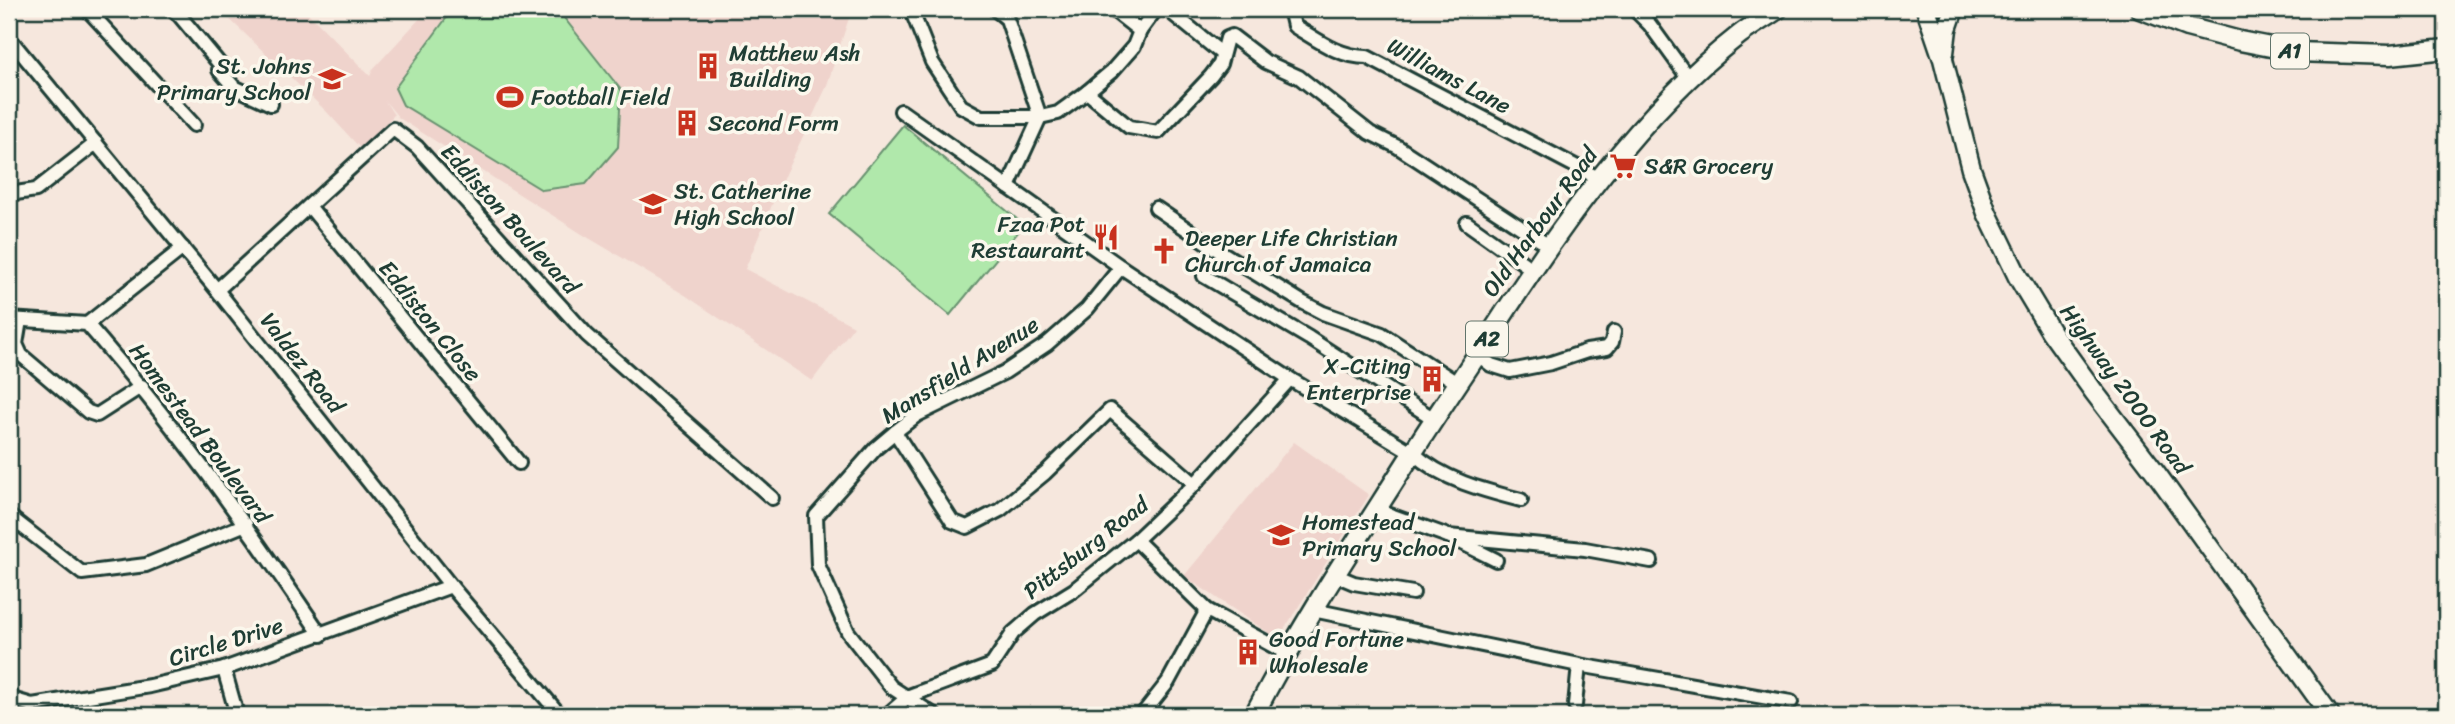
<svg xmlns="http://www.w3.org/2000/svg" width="2455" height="724" font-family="Sriracha,sans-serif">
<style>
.built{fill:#efd3cc}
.green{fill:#b0e8ab;stroke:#689270;stroke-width:2}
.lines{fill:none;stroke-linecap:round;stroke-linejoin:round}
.street-casing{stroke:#1f3d34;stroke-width:18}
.primary-casing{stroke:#1f3d34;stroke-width:23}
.street{stroke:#fbf7ec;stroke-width:12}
.primary{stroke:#fbf7ec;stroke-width:18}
.labels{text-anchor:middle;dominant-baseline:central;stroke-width:7;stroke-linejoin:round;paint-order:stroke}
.shield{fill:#fbf7ec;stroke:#61756b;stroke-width:2}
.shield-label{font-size:21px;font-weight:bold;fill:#1f3d34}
.poi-label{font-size:23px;fill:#1f3d34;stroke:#fbf7ec;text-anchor:start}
.street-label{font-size:23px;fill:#1f3d34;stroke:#fbf7ec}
</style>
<rect width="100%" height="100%" fill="#f6e7dd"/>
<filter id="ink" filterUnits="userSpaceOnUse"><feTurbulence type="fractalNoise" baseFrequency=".0143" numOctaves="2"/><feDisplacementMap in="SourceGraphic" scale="14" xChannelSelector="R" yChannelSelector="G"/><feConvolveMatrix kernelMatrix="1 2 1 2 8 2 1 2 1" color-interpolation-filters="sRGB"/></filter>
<g filter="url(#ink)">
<g class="built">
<path d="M219,9h85l66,67 3,-7 50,-54 3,-6h426l-26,79 -41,86 -40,95 109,57 -42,55 -127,-86 -103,-61 -183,-116 -14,-17 9,14 -33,34 -35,-38z"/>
<path d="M1294,442l75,53 -91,144 -94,-63z"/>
</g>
<g class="green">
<path d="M453,9h104l64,81 -3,57 -32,37 -44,6 -139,-85 -8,-17z"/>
<path d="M903,125l121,100 -74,90 -121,-101z"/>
</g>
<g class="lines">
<g class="street-casing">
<g id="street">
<path d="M87,9l107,116"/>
<path d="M171,9l8,6 43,52 -3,3 15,17 37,17"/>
<path d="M911,9l21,53 29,44 20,11h59l18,-4 29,-21 42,35 29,5 53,-56 9,-12 7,-26 5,-2 34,26 33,15 71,56 28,14 151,99"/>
<path d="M995,9l12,10 33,98 -32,70"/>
<path d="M1112,9l28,22"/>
<path d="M1167,9l54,44"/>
<path d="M1290,9l4,17c24,14 44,31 73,31l233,122"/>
<path d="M1634,9l16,16 39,54"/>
<path d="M9,38l208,252 234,296 109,129"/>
<path d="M1087,92l25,-21 22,-25 6,-15 16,-22"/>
<path d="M901,111l220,156 169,112 123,74c30,27 69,37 108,47"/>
<path d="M9,194l27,-4 60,-47"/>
<path d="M309,206l210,257"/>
<path d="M1156,208l60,41 86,53 21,11 59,21 75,49"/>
<path d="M1467,223l66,47"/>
<path d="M1204,276l105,62 125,81"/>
<path d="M217,290l176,-161 24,18 170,188 185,163"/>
<path d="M9,319l78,5c86,98 161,203 234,311"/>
<path d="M20,320l-4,24 5,11 67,57 9,3 45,-29"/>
<path d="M87,324l96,-76"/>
<path d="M1477,354l14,11 19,6 41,-8 36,-12 20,-3 5,-6 2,-10"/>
<path d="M895,432l57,89 15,6 33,-17 45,-37 65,-63 85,74"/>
<path d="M1376,510l72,26 48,24"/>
<path d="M9,516l73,57 64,-8 100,-41"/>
<path d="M1448,536l137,13 66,12"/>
<path d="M1136,540l71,70 79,43"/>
<path d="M1335,575l19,8 59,10"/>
<path d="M1313,610l266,55 212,37"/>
<path d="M224,669l13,46"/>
<path d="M9,694l6,6 17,5 118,-19 74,-17 227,-83"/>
<path d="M1575,705l4,-40"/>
<path d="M887,715l22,-19 83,-31 21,-32 22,-19 39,-24 62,-50 59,-56 95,-105"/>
<path d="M934,715l-43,-28 -43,-55 -30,-67 -2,-49 60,-68 19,-16 22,-17 88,-43 42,-28 40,-35 34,-42"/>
<path d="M1142,715l26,-33 39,-72"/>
</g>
</g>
<g class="primary-casing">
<g id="primary">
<path d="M1926,9l17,50 28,110 16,44 31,64 33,55 43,60 62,81 174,242"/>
<path d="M2140,9l47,18 53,14 56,11 94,3 56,-6"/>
<path d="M1944,53l3,-24 7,-20"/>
<path d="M1254,715c47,-91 104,-176 159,-263 26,-41 53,-80 79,-120 68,-105 147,-219 247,-297 12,-9 26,-17 39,-26"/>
</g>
</g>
<use href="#street" class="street"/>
<use href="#primary" class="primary"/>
</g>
</g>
<defs>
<g id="building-bare" transform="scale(2.1)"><path d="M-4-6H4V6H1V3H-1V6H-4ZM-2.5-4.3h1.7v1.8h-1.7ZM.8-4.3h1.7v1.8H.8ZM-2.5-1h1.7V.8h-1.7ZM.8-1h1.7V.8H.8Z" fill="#c8321e" stroke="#fbf7ec" stroke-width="2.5" paint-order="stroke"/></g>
<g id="school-bare" transform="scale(2.1)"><path d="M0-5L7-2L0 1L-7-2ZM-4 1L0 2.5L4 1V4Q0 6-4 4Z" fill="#c8321e" stroke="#fbf7ec" stroke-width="2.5" paint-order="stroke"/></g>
<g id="stadium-bare" transform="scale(2.1)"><path d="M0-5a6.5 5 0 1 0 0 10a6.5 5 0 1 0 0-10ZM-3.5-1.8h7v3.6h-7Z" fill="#c8321e" stroke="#fbf7ec" stroke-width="2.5" paint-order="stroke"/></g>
<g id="supermarket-bare" transform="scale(2.1)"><path d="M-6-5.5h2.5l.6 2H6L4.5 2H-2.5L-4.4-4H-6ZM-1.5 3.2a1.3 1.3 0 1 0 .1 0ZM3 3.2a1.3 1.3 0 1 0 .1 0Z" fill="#c8321e" stroke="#fbf7ec" stroke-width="2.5" paint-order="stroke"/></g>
<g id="restaurant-bare" transform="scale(2.1)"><path d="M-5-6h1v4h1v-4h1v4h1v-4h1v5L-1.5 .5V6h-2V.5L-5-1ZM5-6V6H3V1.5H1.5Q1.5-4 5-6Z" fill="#c8321e" stroke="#fbf7ec" stroke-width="2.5" paint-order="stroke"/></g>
<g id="church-bare" transform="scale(2.1)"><path d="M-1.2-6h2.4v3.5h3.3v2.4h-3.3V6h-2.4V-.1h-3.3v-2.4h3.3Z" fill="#c8321e" stroke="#fbf7ec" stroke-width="2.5" paint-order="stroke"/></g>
</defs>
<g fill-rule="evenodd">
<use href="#building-bare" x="708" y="66"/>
<use href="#school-bare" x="332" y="79"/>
<use href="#stadium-bare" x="510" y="97"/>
<use href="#building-bare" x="687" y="123"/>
<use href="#supermarket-bare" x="1623" y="166"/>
<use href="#school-bare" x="653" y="204"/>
<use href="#restaurant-bare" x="1106" y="237"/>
<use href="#church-bare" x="1164" y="251"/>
<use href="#building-bare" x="1432" y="379"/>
<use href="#school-bare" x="1281" y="535"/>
<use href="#building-bare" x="1248" y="652"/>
</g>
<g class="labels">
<g class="shield">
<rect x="2271" y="33.5" width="38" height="35" rx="5"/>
<rect x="1466" y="321.5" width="42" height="35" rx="5"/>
</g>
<g class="shield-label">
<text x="2290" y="51">A1</text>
<text x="1487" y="339">A2</text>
</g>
<g class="poi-label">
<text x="729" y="53">Matthew Ash<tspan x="729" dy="26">Building</tspan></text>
<text x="311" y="66" text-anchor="end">St. Johns<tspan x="311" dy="26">Primary School</tspan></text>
<text x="531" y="97">Football Field</text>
<text x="708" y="123">Second Form</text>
<text x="1644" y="166">S&amp;R Grocery</text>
<text x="674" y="191">St. Catherine<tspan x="674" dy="26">High School</tspan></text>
<text x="1085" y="224" text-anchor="end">Fzaa Pot<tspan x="1085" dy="26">Restaurant</tspan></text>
<text x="1185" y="238">Deeper Life Christian<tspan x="1185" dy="26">Church of Jamaica</tspan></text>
<text x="1411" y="366" text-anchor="end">X-Citing<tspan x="1411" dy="26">Enterprise</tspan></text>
<text x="1302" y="522">Homestead<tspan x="1302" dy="26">Primary School</tspan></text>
<text x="1269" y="639">Good Fortune<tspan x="1269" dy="26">Wholesale</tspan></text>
</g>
<g class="street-label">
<text transform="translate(1449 76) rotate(28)">Williams Lane</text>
<text transform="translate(510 219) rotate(48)">Eddiston Boulevard</text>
<text transform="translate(1540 222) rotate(-54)">Old Harbour Road</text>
<text transform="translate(430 321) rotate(51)">Eddiston Close</text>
<text transform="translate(302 363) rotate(52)">Valdez Road</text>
<text transform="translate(960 370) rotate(-32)">Mansfield Avenue</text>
<text transform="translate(2125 389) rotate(54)">Highway 2000 Road</text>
<text transform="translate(200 433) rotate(53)">Homestead Boulevard</text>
<text transform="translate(1086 548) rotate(-38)">Pittsburg Road</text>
<text transform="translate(226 642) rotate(-17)">Circle Drive</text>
</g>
</g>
<rect width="2455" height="724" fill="none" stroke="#fbf7ec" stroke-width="35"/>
<rect x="18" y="18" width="2420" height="689" fill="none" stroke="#1f3d34" stroke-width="2.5" filter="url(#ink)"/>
</svg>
